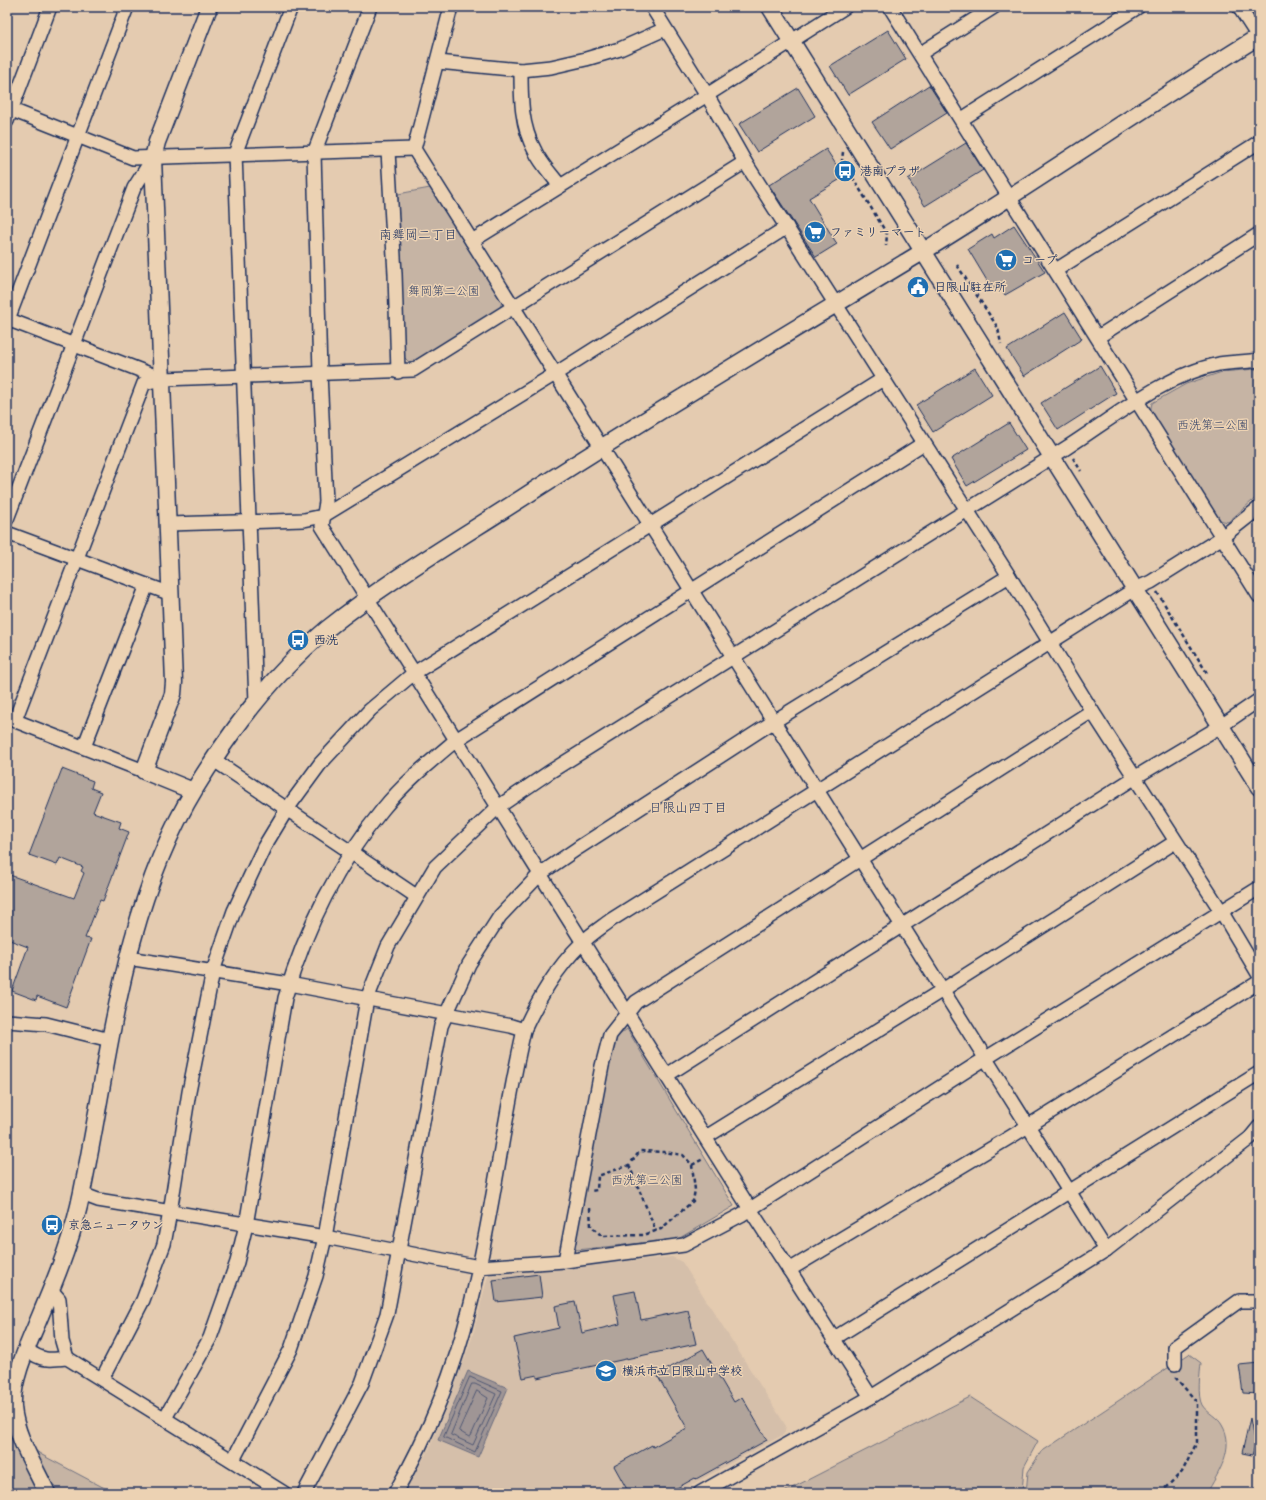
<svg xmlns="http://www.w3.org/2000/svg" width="1266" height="1500" font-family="Sriracha,'Klee One',sans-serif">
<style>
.built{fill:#d5bfaa}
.green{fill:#c6b4a4;stroke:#707281}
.water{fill:#9f9595;stroke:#6a6c7f}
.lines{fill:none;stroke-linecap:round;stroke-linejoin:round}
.shore{stroke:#505874;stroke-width:1}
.building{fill:#b1a49b;stroke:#1b2f5e}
.minor-casing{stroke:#1b2f5e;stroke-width:16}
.tertiary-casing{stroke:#1b2f5e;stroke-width:19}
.path{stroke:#1b2f5e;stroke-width:2.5;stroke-dasharray:4 3;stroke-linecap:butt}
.minor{stroke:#ecd2b3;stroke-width:13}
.tertiary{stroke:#ecd2b3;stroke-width:16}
.labels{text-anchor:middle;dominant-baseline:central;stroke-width:3;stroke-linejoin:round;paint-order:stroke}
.poi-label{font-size:12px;font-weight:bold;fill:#1b2f5e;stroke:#ecd2b3;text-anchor:start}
.park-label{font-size:12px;fill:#354368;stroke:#ecd2b3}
.neighbourhood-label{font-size:13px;fill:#1b2f5e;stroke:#ecd2b3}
</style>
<rect width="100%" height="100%" fill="#e4cbb0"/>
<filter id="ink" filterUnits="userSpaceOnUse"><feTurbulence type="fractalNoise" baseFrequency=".025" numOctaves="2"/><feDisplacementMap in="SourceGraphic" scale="8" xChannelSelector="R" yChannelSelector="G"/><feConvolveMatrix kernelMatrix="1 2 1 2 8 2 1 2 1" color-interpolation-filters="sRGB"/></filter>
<g filter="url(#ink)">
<path class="built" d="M672,1257l10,5 104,164 -2,8 -107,59h-273l25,-44 19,-45 24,-66 16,-62 7,-3z"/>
<g class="green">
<path d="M430,188l72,113 -2,7 -87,54h-4l-5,-5 -6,-163z"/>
<path d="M1255,369h4v126l-31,27 -9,-2 -69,-108 2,-9 34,-19 36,-12z"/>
<path d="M627,1029l107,177 -56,33 -101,11 -5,-4 36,-187 9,-22z"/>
<path d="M1189,1354l12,9c-1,11 -4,33 1,42 5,8 16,12 20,20 14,23 -4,48 -15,68h-181l2,-21 13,-20z"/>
<path d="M970,1397l68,44 -14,26 -2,26h-240z"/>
<path d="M7,1431l35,24 72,38h-107z"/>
</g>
<path class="water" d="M468,1371l40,17 -30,69 -40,-17z"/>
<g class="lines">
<g class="shore">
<path d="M470,1377l32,14 -27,61 -31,-15z"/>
<path d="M472,1384h3l21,10 -23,51 -22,-10z"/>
<path d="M477,1391l11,7 -17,38 -2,1 -10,-6z"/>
</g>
</g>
<g class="building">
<path d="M888,30l18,29 -58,36 -18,-29z"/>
<path d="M929,85l18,28 -57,36 -18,-27z"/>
<path d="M798,88l17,28 -58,36 -18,-28z"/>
<path d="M966,143l17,27 -58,36 -17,-27z"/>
<path d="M826,149l18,28 -35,21 28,46 -21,13 -47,-72z"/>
<path d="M1014,225l31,47 -40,23 -6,-10 -7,4 -24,-40 24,-15 2,4z"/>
<path d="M1065,312l17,27 -58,37 -17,-27z"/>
<path d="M1100,366l16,27 -58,37 -17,-27z"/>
<path d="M975,368l17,27 -59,37 -17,-27z"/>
<path d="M1009,423l17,27 -59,36 -16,-27z"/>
<path d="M62,769l31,12 -2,7 10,4 -8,20 28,10 -2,6 10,4 -26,69 -3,-1 -15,38 6,1 -25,68 -29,-11 -1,4 -24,-9 16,-44 -21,-8v-65l67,24 10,-25 -3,-2 2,-4 -23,-9 -3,7 -28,-10z"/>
<path d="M539,1274l3,23 -46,5 -3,-22z"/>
<path d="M635,1291l6,29 47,-10 8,34 -159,34v-3l-14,3 -9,-40 45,-10 -4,-22 20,-4 7,31 38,-9 -6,-29z"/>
<path d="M703,1349l31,53 8,-5 25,43 -71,39 -1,-1 -27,15h-39l-15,-27 38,-21 1,2 34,-19 -30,-53z"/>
<path d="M1259,1363v31l-16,-1 -4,-28z"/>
<path d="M1250,1418l5,28 -3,9 -10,-2z"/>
</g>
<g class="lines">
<g class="minor-casing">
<g id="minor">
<path d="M370,7l-56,146 6,220 6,129 -4,24 428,683 121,188"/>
<path d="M451,7l-37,142 692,1101"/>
<path d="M845,7l-138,88 38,67 264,414 83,135 129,200 38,64"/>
<path d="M890,7l369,589"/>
<path d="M1239,7l20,31"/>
<path d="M921,53l73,-46"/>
<path d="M438,62l83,8 30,-3 35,-8 34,-10 45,-20"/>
<path d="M521,70c0,29 0,56 14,81 6,13 17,24 25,35"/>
<path d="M7,108l126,50 281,-9"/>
<path d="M962,119l176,-112"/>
<path d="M7,121l43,-114"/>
<path d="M388,151l7,123 3,98"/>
<path d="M472,241l235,-146 -55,-88"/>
<path d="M1056,270l203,-128"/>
<path d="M7,319l156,60"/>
<path d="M7,322l120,-315"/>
<path d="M1098,337l161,-103"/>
<path d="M7,519l127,-331 19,-30"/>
<path d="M169,524l135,-4 19,-4 232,-142 232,-147"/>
<path d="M7,533l164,61"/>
<path d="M256,702l-21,-548 56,-147"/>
<path d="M8,718l136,53"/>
<path d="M15,720l129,-337 19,-4 250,-9 332,-208"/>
<path d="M84,747l63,-162"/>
<path d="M214,760l202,136"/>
<path d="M128,958l161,26 222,42 13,4"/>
<path d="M7,1021l39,3 64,16"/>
<path d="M667,1075l467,-297 87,-52 38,-26"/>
<path d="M706,1137l235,-146 234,-149"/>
<path d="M82,1194l16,6 227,37 154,30 86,-6 119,-16 57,-30 234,-150 284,-177"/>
<path d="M565,1261l37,-195 8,-31 26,-33 456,-291"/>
<path d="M789,1270l223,-134 247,-154"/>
<path d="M51,1290l8,9 3,42 5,17"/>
<path d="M833,1339l426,-266"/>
<path d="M27,1350c15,11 22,10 40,8l217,135"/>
<path d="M1175,1364v-17l64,-46h20"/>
<path d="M102,1379l41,-79 21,-56 6,-32 19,-120 24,-121 21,-60 30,-64 23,-38 33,-45 50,-54 44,-37 469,-294"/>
<path d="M165,1418l45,-80 27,-76 9,-37 39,-227c20,-68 53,-135 98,-189 21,-26 47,-47 73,-69l468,-297"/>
<path d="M233,1460l58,-111 25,-73 9,-39 42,-238 21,-53 47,-79 63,-60 50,-34 518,-325c47,-30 98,-73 153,-84 13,-2 27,-2 40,-4"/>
<path d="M304,1493l58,-110 25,-69 54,-288 28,-62 31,-48 40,-42 38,-26 195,-126 236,-146"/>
<path d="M395,1493c34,-59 60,-124 76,-190 22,-90 32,-182 53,-273 15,-32 32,-62 58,-87 9,-9 20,-16 29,-23l524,-331 16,-7 70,-44 38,-30"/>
<path d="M700,1493l171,-96 235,-147 144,-112 9,-11"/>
</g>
</g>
<g class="tertiary-casing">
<g id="tertiary">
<path d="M770,7l489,780"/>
<path d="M193,791l-49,-20 29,-77 1,-12 -21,-524 4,-16 52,-135"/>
<path d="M47,1493c-12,-26 -32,-58 -34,-86 -2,-30 19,-70 30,-98 16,-38 31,-76 39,-117 28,-136 40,-284 114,-405 35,-57 79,-115 131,-158 64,-51 137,-93 206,-138 127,-82 257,-159 386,-237 115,-70 225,-147 339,-217"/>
</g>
</g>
<g class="path">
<path d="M843,152l-1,8 45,74 -1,12"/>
<path d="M957,265l41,63 3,16"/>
<path d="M1073,458l8,13"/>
<path d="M1157,592l50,81"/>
<path d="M629,1165l27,66"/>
<path d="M692,1165l11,-6"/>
<path d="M590,1208l1,18 11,10 42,-1 17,-6 32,-28 2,-11 -3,-25 -9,-10 -19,-3 -24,-1 -11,14 -31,11 -1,14 -6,1"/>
<path d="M1160,1493l22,-21 15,-30v-40l-22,-25"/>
</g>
<use href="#minor" class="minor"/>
<use href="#tertiary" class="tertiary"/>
</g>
</g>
<defs>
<g id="bus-disc" transform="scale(1.15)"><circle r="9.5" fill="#1f6fb2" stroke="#ecd2b3"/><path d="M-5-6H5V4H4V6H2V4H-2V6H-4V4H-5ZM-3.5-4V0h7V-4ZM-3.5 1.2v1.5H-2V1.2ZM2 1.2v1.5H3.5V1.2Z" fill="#fff"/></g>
<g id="supermarket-disc" transform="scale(1.15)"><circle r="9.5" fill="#1f6fb2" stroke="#ecd2b3"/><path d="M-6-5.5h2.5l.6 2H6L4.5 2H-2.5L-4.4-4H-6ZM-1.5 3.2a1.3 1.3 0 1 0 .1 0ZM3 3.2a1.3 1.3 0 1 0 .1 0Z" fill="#fff"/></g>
<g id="civic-disc" transform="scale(1.15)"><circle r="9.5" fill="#1f6fb2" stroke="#ecd2b3"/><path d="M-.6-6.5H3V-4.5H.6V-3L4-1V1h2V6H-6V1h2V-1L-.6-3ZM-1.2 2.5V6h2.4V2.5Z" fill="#fff"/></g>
<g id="school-disc" transform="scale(1.15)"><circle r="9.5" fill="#1f6fb2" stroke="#ecd2b3"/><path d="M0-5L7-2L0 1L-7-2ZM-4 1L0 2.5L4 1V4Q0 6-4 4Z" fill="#fff"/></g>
</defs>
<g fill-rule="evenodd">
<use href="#bus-disc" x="845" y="171"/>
<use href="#supermarket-disc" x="815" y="232"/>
<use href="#supermarket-disc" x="1006" y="260"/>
<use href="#civic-disc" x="918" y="287"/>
<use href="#bus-disc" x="298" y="640"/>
<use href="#bus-disc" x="52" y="1225"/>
<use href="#school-disc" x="606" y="1371"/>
</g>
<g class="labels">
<g class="poi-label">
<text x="860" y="171">港南プラザ</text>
<text x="830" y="232">ファミリーマート</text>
<text x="1022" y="260">コープ</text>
<text x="934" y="287">日限山駐在所</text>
<text x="314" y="640">西洗</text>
<text x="68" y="1225">京急ニュータウン</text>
<text x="622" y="1371">横浜市立日限山中学校</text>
</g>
<g class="park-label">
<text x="444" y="291">舞岡第二公園</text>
<text x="1213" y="425">西洗第二公園</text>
<text x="647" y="1180">西洗第三公園</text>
</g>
<g class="neighbourhood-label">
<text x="418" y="234">南舞岡二丁目</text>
<text x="688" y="807">日限山四丁目</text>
</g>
</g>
<rect width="1266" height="1500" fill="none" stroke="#ecd2b3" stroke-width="24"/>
<rect x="12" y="12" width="1242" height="1476" fill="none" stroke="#1b2f5e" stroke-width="1.5" filter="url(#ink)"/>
</svg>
